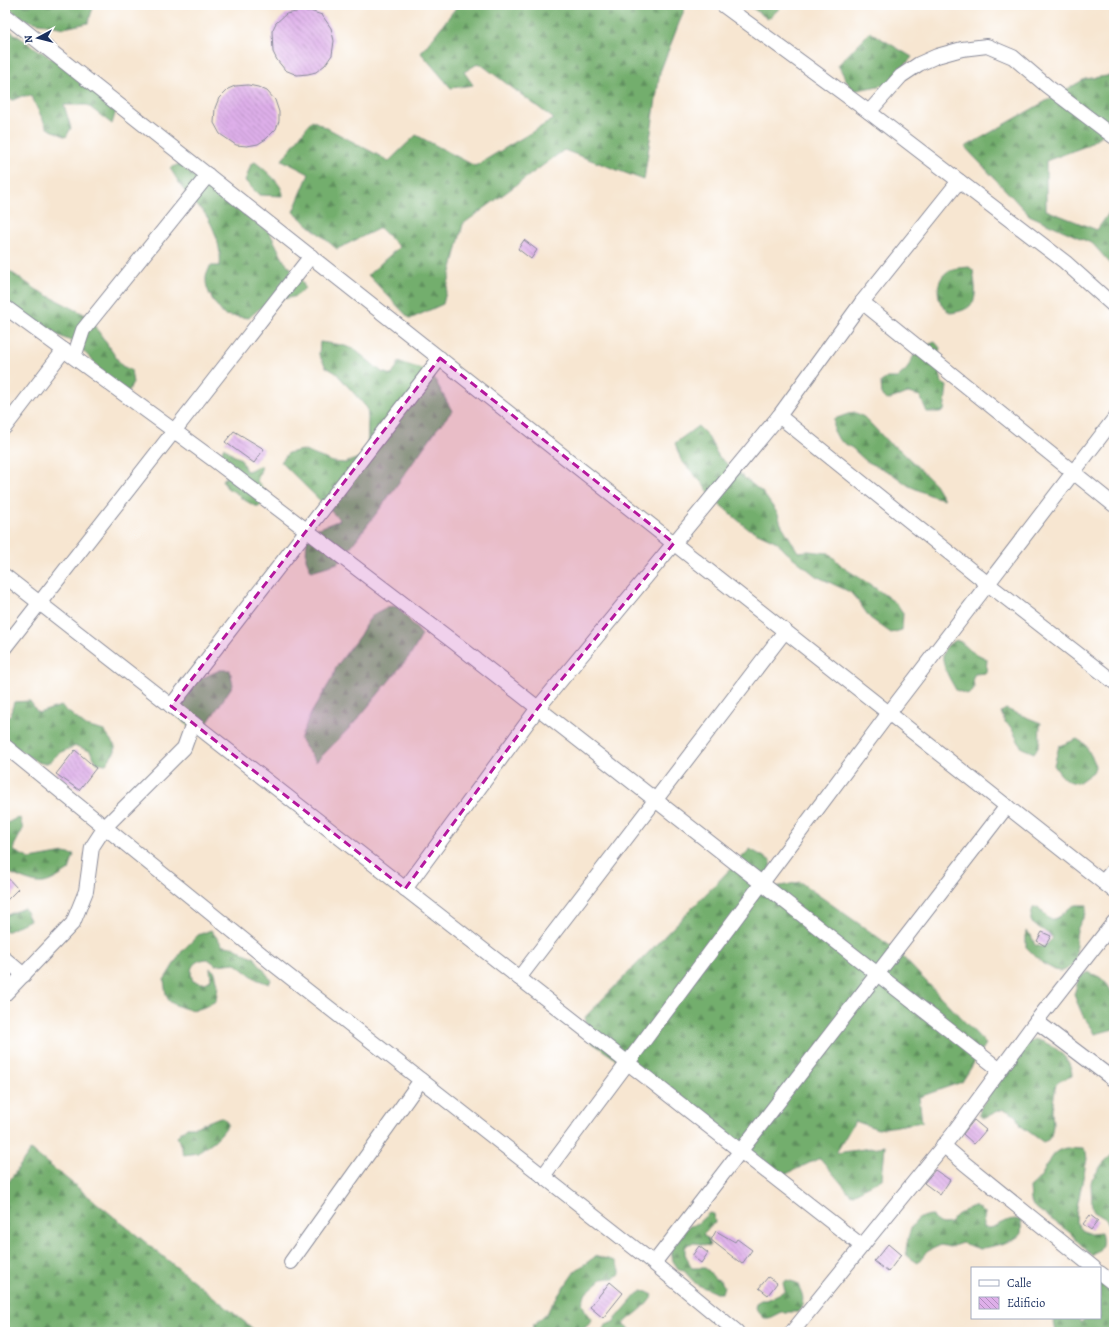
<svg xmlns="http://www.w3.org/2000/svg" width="1119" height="1337" font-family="Alegreya,serif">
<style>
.forest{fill:url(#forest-firs);stroke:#476e66}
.building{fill:url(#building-back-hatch)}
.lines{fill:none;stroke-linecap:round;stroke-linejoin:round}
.minor-casing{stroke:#898a98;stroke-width:16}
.minor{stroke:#fff;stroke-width:14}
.marked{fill:#b5179e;fill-opacity:0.2;stroke:#b5179e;stroke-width:3;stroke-dasharray:8 5;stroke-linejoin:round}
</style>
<defs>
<pattern id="forest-firs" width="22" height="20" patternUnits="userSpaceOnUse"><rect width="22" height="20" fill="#73ae6d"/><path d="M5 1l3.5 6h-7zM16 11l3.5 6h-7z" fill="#5e8e5d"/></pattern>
<pattern id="building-back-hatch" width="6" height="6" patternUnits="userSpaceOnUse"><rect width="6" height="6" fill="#deafe9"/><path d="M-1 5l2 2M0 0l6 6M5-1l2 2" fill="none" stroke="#b38fc0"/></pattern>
</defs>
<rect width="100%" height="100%" fill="#fff"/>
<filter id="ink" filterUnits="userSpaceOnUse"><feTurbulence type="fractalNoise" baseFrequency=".025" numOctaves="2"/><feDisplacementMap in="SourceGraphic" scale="8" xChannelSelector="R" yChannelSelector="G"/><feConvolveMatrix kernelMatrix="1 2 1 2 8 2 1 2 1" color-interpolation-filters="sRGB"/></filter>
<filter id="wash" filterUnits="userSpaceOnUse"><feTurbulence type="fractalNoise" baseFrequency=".012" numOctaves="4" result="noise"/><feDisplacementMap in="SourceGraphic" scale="16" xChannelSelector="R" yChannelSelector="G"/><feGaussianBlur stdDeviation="0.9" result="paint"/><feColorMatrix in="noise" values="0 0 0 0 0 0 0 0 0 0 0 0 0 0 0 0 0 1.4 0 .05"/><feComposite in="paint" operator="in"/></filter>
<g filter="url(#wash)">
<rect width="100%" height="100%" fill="#f7e6d1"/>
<g class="forest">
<path d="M7,5h87l-6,18 -24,5 -35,-7 -15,-8z"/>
<path d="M458,5h228l-26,67 -16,108 -80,-30 -101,74 -20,80 -33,15 -42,-44 31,-28 -19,-19 -43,21 -44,-37 16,-38 -27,-14 30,-40 77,41 27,-26 59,31 79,-47 -75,-56 -15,9 9,13 -22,3 -30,-35z"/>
<path d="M748,5h35l-15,14z"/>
<path d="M5,27l27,19 42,26 42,39 -4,13 -25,-19h-23l7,23 -5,9 -19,-9 -16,-32h-9l-9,4 -8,-3z"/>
<path d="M870,32l42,25 -23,27 -37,7 -14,-26z"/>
<path d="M1114,75v51l-28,20 -40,15v49l51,20 14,-20 3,-1v59l-21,-24 -64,-29 -64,-68 120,-68z"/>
<path d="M255,162c9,7 29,23 28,34l-24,-1 -14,-14 6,-17z"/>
<path d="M179,164l45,37 17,10 29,22 14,28 17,18 4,9c-12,13 -14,8 -29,12 -10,3 -20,11 -27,18l-25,-3c-8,-10 -19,-23 -18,-37 0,-4 3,-8 4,-12h10c2,-18 -7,-45 -20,-58 -2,-2 -5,-3 -7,-6 -9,-10 -16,-23 -23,-34z"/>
<path d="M969,267l4,3c3,23 8,39 -22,43 -3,-2 -6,-4 -8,-6 -7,-11 -7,-27 4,-35 6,-5 15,-4 22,-5z"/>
<path d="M5,268l32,22 51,26 34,50 9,4 2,13 -5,9 -22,-15 -13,-16 -18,-18 -49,-22 -21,-14z"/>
<path d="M320,342l22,3 12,4 28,23 10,3 7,-13 26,8 9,8 18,33 -16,19 -54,76 -44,57 -27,8 -5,-12 1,-26 33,-13 -59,-58 7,-9 14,-3 31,12 12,1 22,-8 1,-37 -1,-10 -31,-35 -10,-6 -7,-12z"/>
<path d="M935,342l5,6 -3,11 5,24 5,3 -3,25 -5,1h-12l-7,-16 -12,-3 -21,7 -5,-4 -1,-14 6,-4h10l10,-9 7,-14 16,-11z"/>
<path d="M854,412l10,5 26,27 9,5 36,35 9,15 -12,-3 -23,-10 -18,-13 -25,-12 -14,-13 -13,-8 -5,-9v-12z"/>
<path d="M698,426l9,9 12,22 44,36 15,21 3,10 17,28 10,-1 21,2 15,15 27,17 26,19 6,9 -1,17 -11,3 -21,-15 -12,-17 -8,-9 -34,-16 -31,-25 -8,-9 -30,-14 -30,-26 -15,-19 -21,-23 -6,-17z"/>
<path d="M224,447l9,8 8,4 5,12c6,0 10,-6 16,-5l-5,15 11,13 1,4 -9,8h-5l-14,-8 -5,-5 -9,-5 -5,-8 4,-2 2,-10 -6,-17z"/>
<path d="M397,606l25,29 -10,18 -56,68 -40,41 -16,-23 10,-24 23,-38 3,-10 24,-32 7,-13 7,-8 13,-7z"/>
<path d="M956,640l5,2 10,9 16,8 -1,14 -11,1 -2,3 1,11 -3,5 -5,1 -10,-4c-6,-11 -21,-33 -8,-45 2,-2 6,-3 8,-5z"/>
<path d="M220,670h10l3,15 -33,49 -29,-22 20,-29z"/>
<path d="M30,701l8,12 23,-7 25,20 18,5 11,15v5l-9,13 -9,-1 -7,-12 -14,-5c-5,2 -10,4 -15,6 -9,6 -12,16 -25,9l-31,-20v-24l5,-1 4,-14z"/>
<path d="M1006,709l35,14c-4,13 3,17 -7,30l-12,-5 -12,-22 -5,-4 -4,-10z"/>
<path d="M1077,739l8,5 9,17 1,6 -2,5 -15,11c-13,-1 -17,-7 -24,-18l5,-19z"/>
<path d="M20,818l3,11 -9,17v5l16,8 34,-6 10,2 -5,15c-8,5 -16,11 -25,13 -11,2 -29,-8 -39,-12v-47l10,-5z"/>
<path d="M750,849l21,12 -3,17 8,9 24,-5 96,68 90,94 -24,38 -43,15 3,25 -44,7 -23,-8 -19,32 49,-7 -3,33 -31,16 -31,-37 -36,17 -193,-133 -6,-25z"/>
<path d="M1075,905h12c0,11 -8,17 -10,26 -3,11 1,21 -1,32l-11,7 -4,1 -6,-1 -13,-7 -16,-16v-16l5,4 4,10 7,2 4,-2 7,-7c-6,-6 -14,-11 -22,-15v-6l2,-9 5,-1 11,12c12,2 16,-11 26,-14z"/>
<path d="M24,908l6,12 -22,11h-3v-15z"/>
<path d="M211,930l12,16 12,1 9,6 10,4 17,23 -2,4 -13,-5 -21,-16 -19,2 -8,-6c-15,1 -20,9 -15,22 7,2 13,4 18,-2l-1,-11 5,4 3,13 -2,16c-15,8 -21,12 -38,5 -4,-2 -8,-3 -10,-7 -3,-5 -3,-13 -4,-19l18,-29 16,-16z"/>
<path d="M1088,972c4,2 11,4 14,7 15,12 12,33 12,50l-19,5 -3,-6 -9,-12 -9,-21 5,-18z"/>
<path d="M1034,1039c18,4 38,18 38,37l-12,5 -4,3 -4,25 1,17 -2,10 -3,4 -5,2 -22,-16 -4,-10 -13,-7c-7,2 -13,6 -21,9l-4,-3 2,-8 35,-56z"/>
<path d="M220,1117l5,2 3,5c-3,6 -11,15 -17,19 -5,4 -9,5 -13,10l-14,2 -7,-19 10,-9h8z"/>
<path d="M1066,1148l17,1 3,4 1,6 -10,48 -1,15 6,8 8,4 11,-1c4,12 0,16 -9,23l-23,-24 -36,-26 -2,-5 -1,-14c4,-3 8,-7 11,-11 9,-13 7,-24 25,-28z"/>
<path d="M31,1150l226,182h-252v-145z"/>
<path d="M1114,1153v77l-3,-2 -5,-9 -12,-7 -2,-5 -1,-24 1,-4 11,-16z"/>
<path d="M971,1207h5l9,6c0,5 -3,10 -2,15 5,0 9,0 13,-2 9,-4 15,-9 25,-6 0,4 1,10 0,13 -3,8 -28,13 -36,15l-5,1 -18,-6 -12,4 -9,-2 -13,6 -10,12 -11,-7c-2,-7 0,-11 1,-18 3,-14 10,-23 25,-23 3,9 8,10 17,8l7,-8z"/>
<path d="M709,1213l5,1 1,9 -5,3 -7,9 4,3 3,8 -15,-3 -7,1 -3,4v6l7,14h13l4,3 5,7 7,3 3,5 -2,7h-6l-20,-9 -12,-13 -5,-1 -6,-9 -4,-19 19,-15 10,-4z"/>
<path d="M596,1256l19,5 5,9v4l-7,4 -11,1 -16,14 -4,10 3,7 7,9c-3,6 -6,10 -13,10l1,3h-48l1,-7 15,-13 2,-5 25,-36z"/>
<path d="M1100,1276l14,12v44h-58l-2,-10 2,-4h23l1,5 5,-5h15z"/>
<path d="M787,1280l10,3c6,12 9,17 1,29h-17l-12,6h-5l-9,-10 1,-5 5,-3h5l19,-9 -2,-8z"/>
<path d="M642,1291l5,1 6,3c-6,12 -20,20 -30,29l8,6v2h-29l4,-7 7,-3 24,-28z"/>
</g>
<g id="blocks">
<g class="building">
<path d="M301,11h9l12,4 9,13 3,13 -2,14 -7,10 -9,7 -8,2 -11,1 -12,-5 -8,-10 -4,-8 -1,-21 4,-8 10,-9z"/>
<path d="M248,85l10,2 9,4 8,9 4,12v9l-3,8 -10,10 -8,5 -11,2 -11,-1 -16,-11 -6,-11 1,-15 4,-10 9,-9 7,-3z"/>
<path d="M524,240l13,10 -6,9 -13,-10z"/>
<path d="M234,431l30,18 -10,14 -29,-21z"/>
<path d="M75,750l21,18 -17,22 -23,-16z"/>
<path d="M5,875l13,14 -13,13z"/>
<path d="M1042,932l9,4 -6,10 -8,-5z"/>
<path d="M974,1120l12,10 -12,14 -11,-10z"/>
<path d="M935,1170l15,10 -10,15 -16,-12z"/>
<path d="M1090,1215l8,6 -7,9 -8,-6z"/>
<path d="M716,1231l19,11 2,-3 15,11 -10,14 -31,-24z"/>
<path d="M888,1244l13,11 -13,17 -14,-11z"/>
<path d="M699,1246l9,7 -7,10 -9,-7z"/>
<path d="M768,1277l9,6 -9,12 -9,-7z"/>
<path d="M610,1282l13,11 -20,25 -13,-11z"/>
</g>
</g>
</g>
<g filter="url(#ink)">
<use href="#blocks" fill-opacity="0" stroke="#898a98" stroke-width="1"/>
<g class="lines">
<g class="minor-casing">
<g id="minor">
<path d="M723,5l146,107 196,150 49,44"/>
<path d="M5,15l1109,876"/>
<path d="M869,112l32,-36 18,-12 18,-8 25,-7 25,-3 26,11 34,29 67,51"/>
<path d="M862,302l252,203"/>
<path d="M5,307l209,153 241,183 545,427"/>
<path d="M74,357l9,-27 125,-155"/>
<path d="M779,416l209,168 126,98"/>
<path d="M5,427l59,-77"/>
<path d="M5,576l857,670"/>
<path d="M5,647l306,-391"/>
<path d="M171,706l269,-348"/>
<path d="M5,746l267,217 374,294 91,75"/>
<path d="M1103,882l11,-13"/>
<path d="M405,889l133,-181 241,-292 83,-114 97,-121"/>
<path d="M5,959l19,16"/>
<path d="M519,978l266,-347"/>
<path d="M5,994l68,-71 13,-32 6,-44 13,-20 79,-79 9,-25"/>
<path d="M1036,1021l78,59"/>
<path d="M943,1145l21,18 130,105"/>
<path d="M543,1176l346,-463 225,-294"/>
<path d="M291,1262l130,-182"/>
<path d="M654,1263l353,-457"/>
<path d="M1100,1273l14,11"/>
<path d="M792,1332l161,-198 81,-110 80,-102"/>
</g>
</g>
<use href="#minor" class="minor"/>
</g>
</g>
<path class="marked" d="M440,358l234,185 -136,165 -133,181 -234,-183z"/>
<rect width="1119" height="1337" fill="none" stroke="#fff" stroke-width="20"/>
<rect x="971" y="1267" width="130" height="52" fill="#ffffff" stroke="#a4acbf"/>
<rect x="979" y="1280" width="20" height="6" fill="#ffffff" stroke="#a4acbf"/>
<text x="1007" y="1287" font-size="12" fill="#1b2f5e">Calle</text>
<rect x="979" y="1297" width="20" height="12" fill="url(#building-back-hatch)" stroke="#a4acbf"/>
<text x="1007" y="1307" font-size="12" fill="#1b2f5e">Edificio</text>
<g transform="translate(38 38) rotate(263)" stroke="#ffffff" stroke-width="3" paint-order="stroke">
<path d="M0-3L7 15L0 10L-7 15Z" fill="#1b2f5e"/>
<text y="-6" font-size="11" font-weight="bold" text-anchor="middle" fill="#1b2f5e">N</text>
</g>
</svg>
